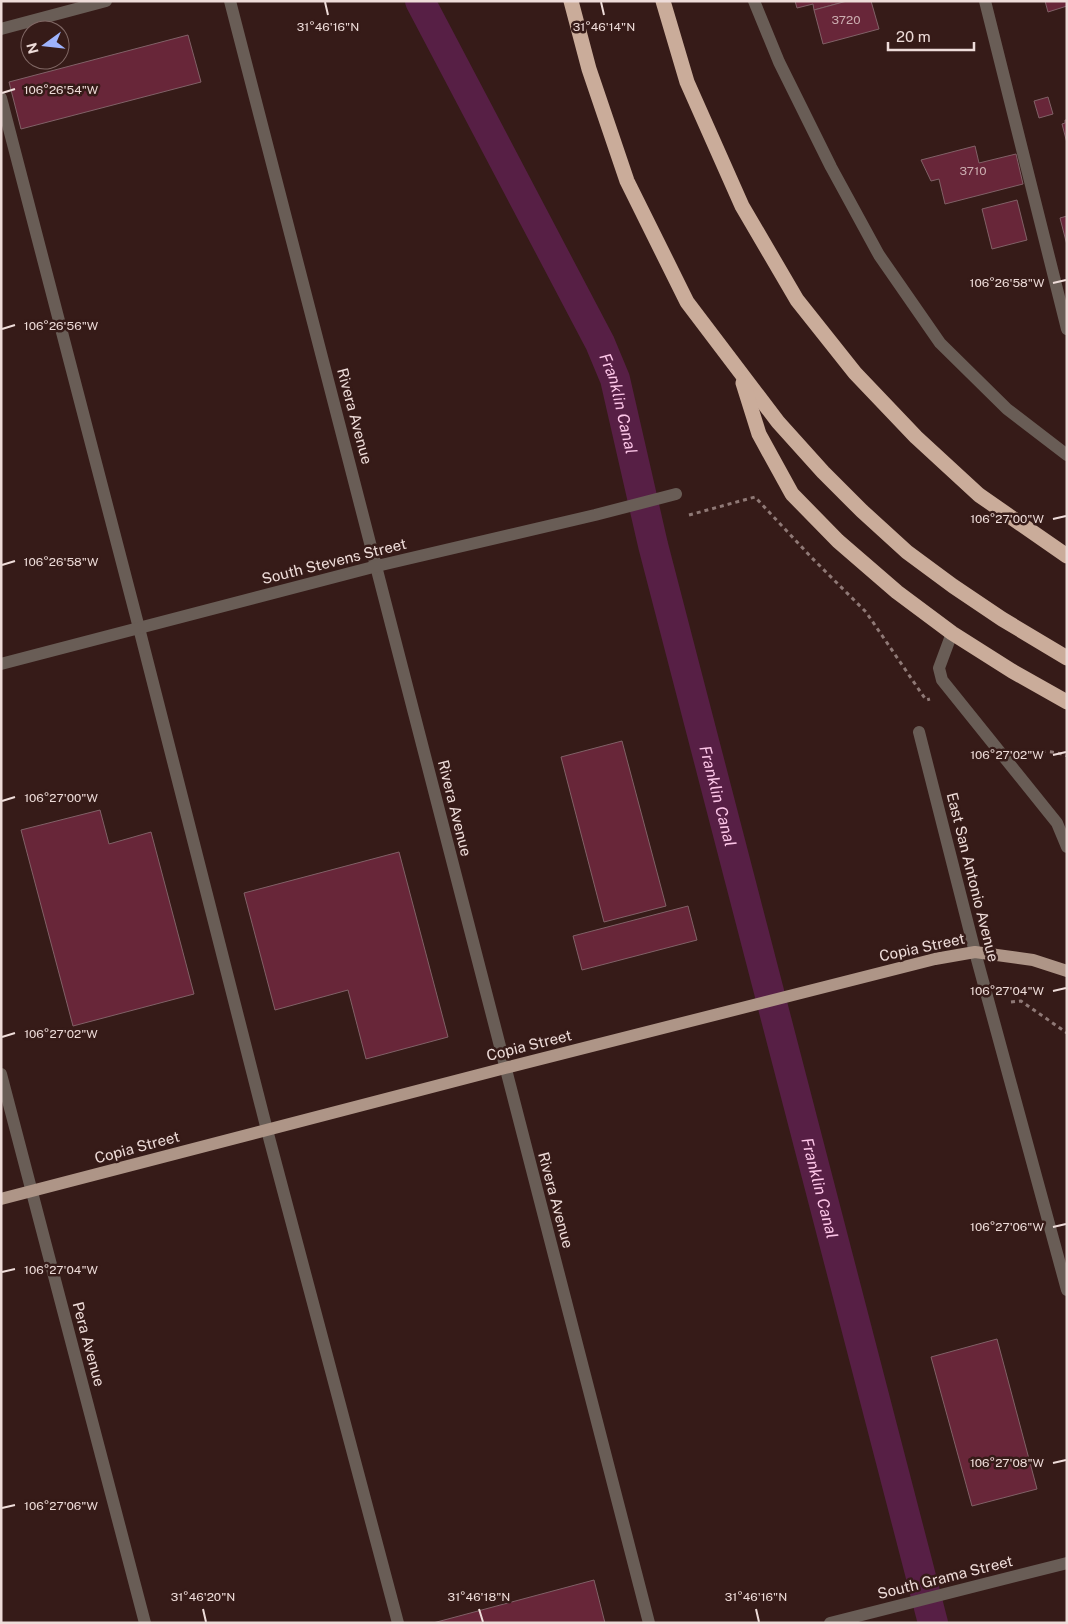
<svg xmlns="http://www.w3.org/2000/svg" width="1068" height="1624" font-family="'Public Sans',sans-serif">
<style>
.lines{fill:none;stroke-linecap:round;stroke-linejoin:round}
.canal{stroke:#571f45;stroke-width:30}
.building{fill:#682639;stroke:#816167}
.path{stroke:#8f7976;stroke-width:3;stroke-dasharray:4 4;stroke-linecap:butt}
.minor{stroke:#695d56;stroke-width:12}
.major{stroke:#ae9587;stroke-width:12}
.highway{stroke:#caac9a;stroke-width:15}
.ticks{fill:none;stroke:#eedcd9;stroke-width:2}
.labels{text-anchor:middle;dominant-baseline:central;stroke-width:5;stroke-linejoin:round;paint-order:stroke}
.number-label{font-size:12px;fill:#ccaeb1}
.street-label{font-size:15px;fill:#eedcd9;stroke:#361b18}
.water-label{font-size:16px;font-style:italic;fill:#fdc6e8;stroke:#361b18}
.ticks-label{font-size:12px;text-anchor:middle;fill:#eedcd9;stroke:#361b18;stroke-width:5;stroke-linejoin:round;paint-order:stroke}
</style>
<rect width="100%" height="100%" fill="#361b18"/>
<g class="lines">
<path class="canal" id="s1" d="M420,1l180,342 15,36 38,166 280,1078"/>
</g>
<g class="building">
<path d="M795,1h52l-33,9 -1,-6 -16,4z"/>
<path d="M847,1h24l8,28 -56,15 -9,-34z"/>
<path d="M1045,1h22v5l-19,6z"/>
<path d="M188,35l13,47 -180,47 -12,-47z"/>
<path d="M1048,97l5,17 -14,4 -5,-17z"/>
<path d="M1065,120h2v23l-5,-19 3,-1z"/>
<path d="M975,146l4,17 37,-9 7,30 -78,20 -6,-25 -8,2 -10,-21z"/>
<path d="M1017,200l10,40 -35,9 -10,-40z"/>
<path d="M1067,216v29l-7,-27z"/>
<path d="M622,741l44,165 -62,16 -43,-165z"/>
<path d="M100,810l9,34 42,-12 43,162 -121,32 -52,-196z"/>
<path d="M399,852l49,185 -82,22 -18,-69 -73,20 -31,-117z"/>
<path d="M688,906l9,34 -115,30 -9,-34z"/>
<path d="M997,1339l40,150 -65,17 -41,-149z"/>
<path d="M594,1580l11,43h-172z"/>
</g>
<g class="lines">
<g class="path">
<path d="M689,515l66,-18 57,61 54,54 60,88 4,-1"/>
<path d="M1026,753c12,-3 29,-2 41,3"/>
<path d="M1011,1002l10,-1 46,32"/>
</g>
<g class="minor">
<path d="M230,1l419,1622"/>
<path d="M754,1l25,61 52,105 48,88 61,88 67,66 60,46"/>
<path d="M985,1l82,328"/>
<path d="M1,29l105,-28"/>
<path d="M1,98l138,530 128,502 131,493"/>
<path d="M952,633l-13,35 3,12 115,143 10,24"/>
<path d="M1,664l376,-98 218,-51 81,-21"/>
<path d="M919,732l56,220 92,338"/>
<path d="M1,1074l144,549"/>
<path d="M830,1623l237,-60"/>
</g>
<path class="major" d="M1,1199l504,-131 430,-109 40,-7 58,8 34,11"/>
<g class="highway">
<path d="M571,1l18,68 38,112 60,121 91,120 45,50 39,39 45,41 46,34 49,33 65,39"/>
<path d="M663,1l24,81 55,124 55,94 58,73 61,64 63,58 88,61"/>
<path d="M743,383l16,51 33,60 46,47 59,51 55,41 60,38 55,31"/>
</g>
</g>
<path class="ticks" d="M325,2l3,13M601,2l3,13M2,93l13,-4M1053,283l13,-3M2,329l13,-4M1053,519l13,-3M2,565l13,-4M1053,755l13,-3M2,801l13,-4M1053,991l13,-3M2,1037l13,-4M1053,1227l13,-3M2,1272l13,-3M1053,1463l13,-3M2,1508l13,-3M203,1609l3,13M479,1609l4,13M756,1609l3,13"/>
<g class="labels">
<g class="number-label">
<text x="846" y="20">3720</text>
<text x="973" y="171">3710</text>
</g>
<g class="street-label">
<text transform="translate(355 416) rotate(75)">Rivera Avenue</text>
<text transform="translate(334 561) rotate(-14)">South Stevens Street</text>
<text transform="translate(455 808) rotate(76)">Rivera Avenue</text>
<text transform="translate(973 877) rotate(76)">East San Antonio Avenue</text>
<text transform="translate(922 947) rotate(-12)">Copia Street</text>
<text transform="translate(529 1045) rotate(-14)">Copia Street</text>
<text transform="translate(137 1147) rotate(-15)">Copia Street</text>
<text transform="translate(556 1200) rotate(75)">Rivera Avenue</text>
<text transform="translate(89 1344) rotate(75)">Pera Avenue</text>
<text transform="translate(945 1577) rotate(-14)">South Grama Street</text>
</g>
<g class="water-label">
<text stroke="none"><textPath href="#s1" startOffset="450">Franklin Canal</textPath></text>
<text stroke="none"><textPath href="#s1" startOffset="855">Franklin Canal</textPath></text>
<text stroke="none"><textPath href="#s1" startOffset="1260">Franklin Canal</textPath></text>
</g>
</g>
<g class="ticks-label">
<text x="328" y="31">31°46'16"N</text>
<text x="604" y="31">31°46'14"N</text>
<text x="61" y="94">106°26'54"W</text>
<text x="1007" y="287">106°26'58"W</text>
<text x="61" y="330">106°26'56"W</text>
<text x="1007" y="523">106°27'00"W</text>
<text x="61" y="566">106°26'58"W</text>
<text x="1007" y="759">106°27'02"W</text>
<text x="61" y="802">106°27'00"W</text>
<text x="1007" y="995">106°27'04"W</text>
<text x="61" y="1038">106°27'02"W</text>
<text x="1007" y="1231">106°27'06"W</text>
<text x="61" y="1274">106°27'04"W</text>
<text x="1007" y="1467">106°27'08"W</text>
<text x="61" y="1510">106°27'06"W</text>
<text x="203" y="1601">31°46'20"N</text>
<text x="479" y="1601">31°46'18"N</text>
<text x="756" y="1601">31°46'16"N</text>
</g>
<rect width="1068" height="1624" fill="none" stroke="#eedcd9" stroke-width="5"/>
<g transform="translate(45 45) rotate(255)"><circle r="24" fill="#361b18" stroke="#806865"/>
<path d="M0-4L9 19L0 12L-9 19Z" fill="#9eb3fd"/>
<text y="-8" font-size="14" font-weight="bold" text-anchor="middle" fill="#eedcd9">N</text>
</g>
<path d="M888 42v8h86v-8" fill="none" stroke="#eedcd9" stroke-width="2.5"/>
<text x="896" y="42" font-size="15" fill="#eedcd9" stroke="#361b18" stroke-width="4" paint-order="stroke">20 m</text>
</svg>
